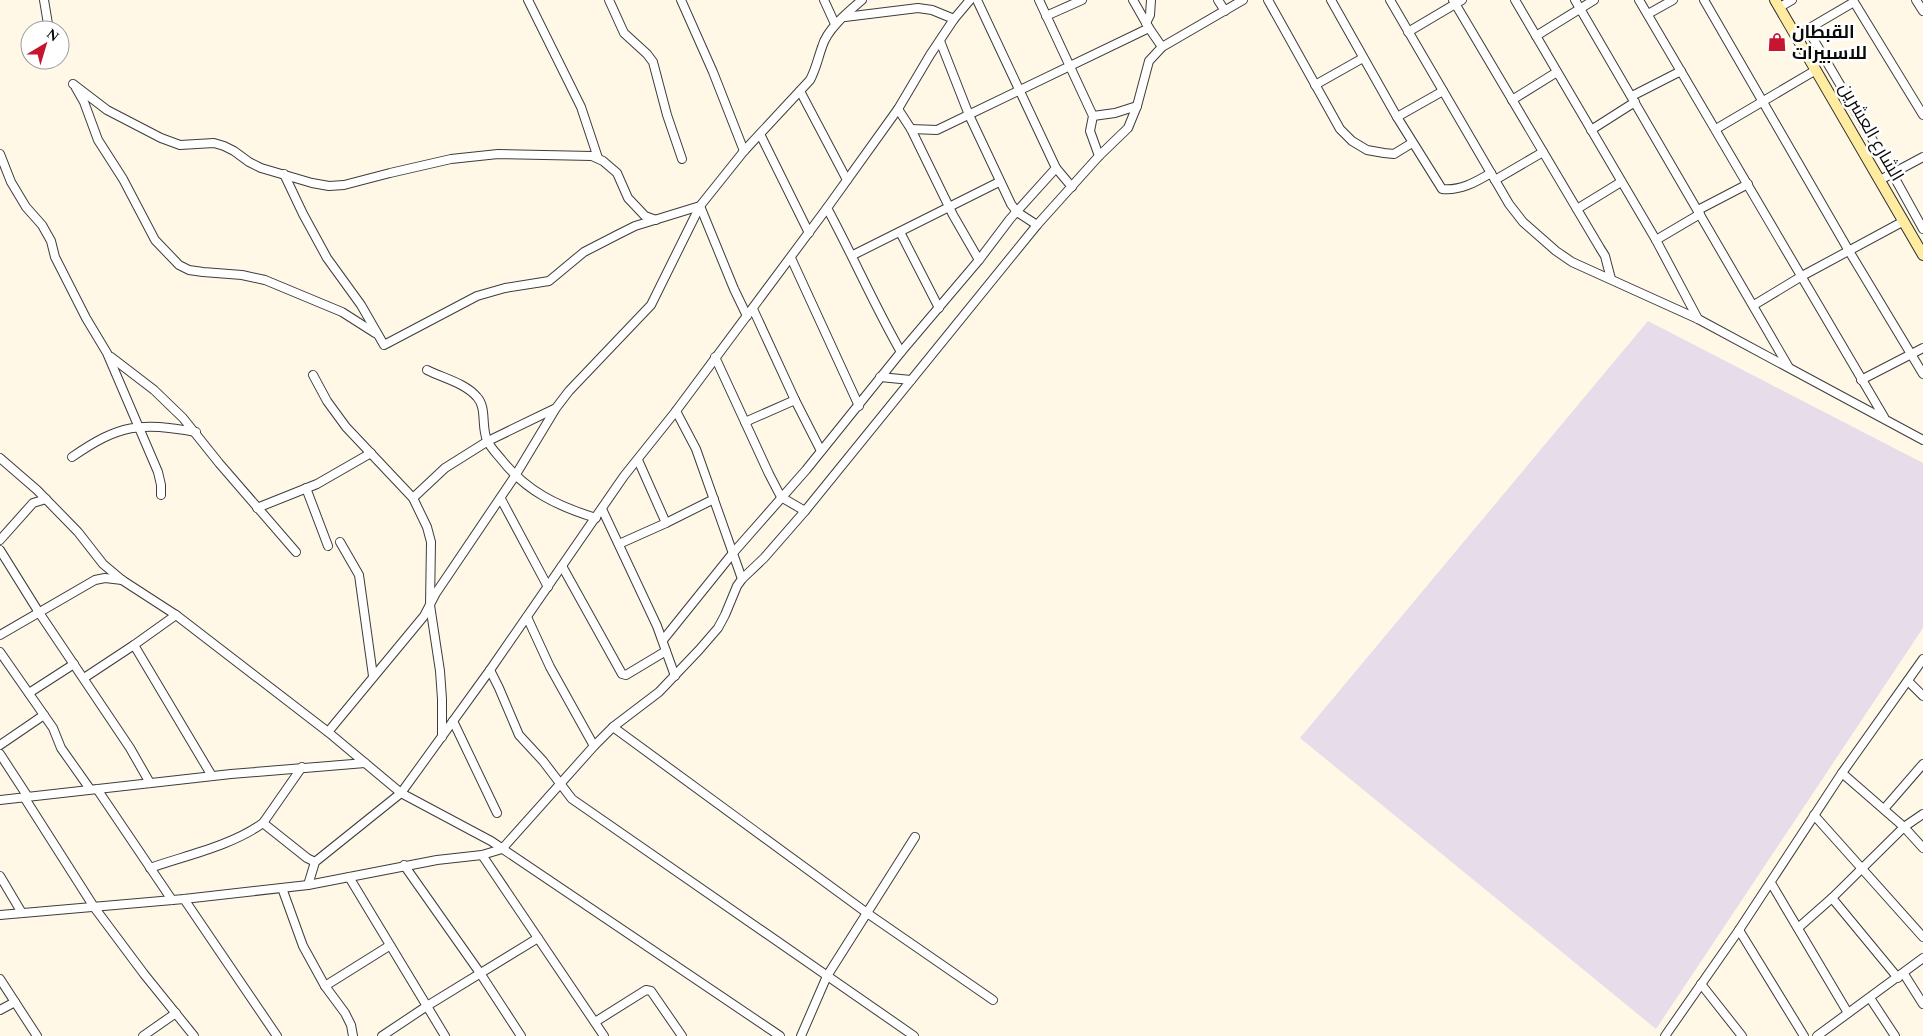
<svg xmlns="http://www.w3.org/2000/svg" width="1923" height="1036" font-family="Spectral,Cairo,serif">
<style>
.industrial{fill:#e7dcea}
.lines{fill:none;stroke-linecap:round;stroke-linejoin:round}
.street-casing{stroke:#3d3d3d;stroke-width:10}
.secondary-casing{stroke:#2c2c2c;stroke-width:12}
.street{stroke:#fff;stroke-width:8}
.secondary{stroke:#ffeca1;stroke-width:10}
.labels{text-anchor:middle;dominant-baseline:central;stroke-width:5;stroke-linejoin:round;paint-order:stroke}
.poi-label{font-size:18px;font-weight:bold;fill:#0a0a0a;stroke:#fff;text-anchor:start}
.street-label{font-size:18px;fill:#0a0a0a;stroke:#fff}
</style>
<rect width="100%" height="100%" fill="#fff8e6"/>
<path class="industrial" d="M1648,321l275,142v165l-267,401 -356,-291z"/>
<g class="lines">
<g class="street-casing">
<g id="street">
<path d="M44,0l5,30"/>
<path d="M528,0l53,107 17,51"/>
<path d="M609,0l15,33 23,21 6,8 14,53 15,44"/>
<path d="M681,0l32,72 31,79"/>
<path d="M824,0l11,24"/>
<path d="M977,0l79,168 16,19"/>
<path d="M1039,0l54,116 -3,15 9,25"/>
<path d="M1133,0l16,28 13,19"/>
<path d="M1218,0l7,11"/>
<path d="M1268,0l72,129 12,12 15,9 17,3 10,1 18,-11"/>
<path d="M1331,0l66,117 45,72c18,2 34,-7 49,-16"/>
<path d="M1390,0l119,204 14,18 33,29 16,11 126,57 225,121"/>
<path d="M1453,0l147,248 5,8 6,23"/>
<path d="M1515,0l141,240 42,79"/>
<path d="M1575,0l213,366"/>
<path d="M1639,0l245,417"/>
<path d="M1704,0l145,251 74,123"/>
<path d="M1916,0l7,11"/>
<path d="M1780,7l12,-7"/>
<path d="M1648,14l25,-14"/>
<path d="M1046,16l36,-16"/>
<path d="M845,17l73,-9 14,2 22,9"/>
<path d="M1146,23l4,-8 1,-15"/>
<path d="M1808,30l84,143 31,56"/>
<path d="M1408,32l54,-32"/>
<path d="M1536,36l58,-36"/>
<path d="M1796,36l58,-34 69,113"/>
<path d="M940,41l29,74 42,89 6,8 20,13"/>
<path d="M52,60v2"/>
<path d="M73,84l34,26 54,28 19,7 34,-2 10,3 10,5 15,11 12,6 51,15 17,3 15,-1 46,-12 61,-14 47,-5 94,2 11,5 14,12 11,25 17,18 11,4"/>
<path d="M1315,85l48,-27"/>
<path d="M76,88l8,14 14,38 25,39 32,61 24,25 10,5 14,2 39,3 23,5 77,32 33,21"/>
<path d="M800,91l47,89"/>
<path d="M1632,96l49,-25"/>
<path d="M1512,100l45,-28"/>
<path d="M898,109l13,20 42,86 26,45"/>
<path d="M1093,116l22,-3 22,-7"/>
<path d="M1397,117l46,-26"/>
<path d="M911,129l26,1 212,-102"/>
<path d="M1716,129l100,-59"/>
<path d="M1591,130l44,-28"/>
<path d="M760,134l49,99"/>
<path d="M0,154l11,28 15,25 16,18 9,16 4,16 31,61 21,35 51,119 3,13v10"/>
<path d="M284,174l19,40 24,44 34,47 23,40 93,-49 28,-8 44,-7 35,-29 35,-18 16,-8 65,-20 34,83 13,27"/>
<path d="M1495,180l48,-28"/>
<path d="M1880,180l43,-23"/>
<path d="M827,208c26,48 47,97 74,144"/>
<path d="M1577,209l44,-27"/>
<path d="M1698,210l50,-26"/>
<path d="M900,232l39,76"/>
<path d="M1656,240l44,-26"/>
<path d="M853,255l146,-73"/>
<path d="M791,258l68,148"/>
<path d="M1754,305l48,-29 102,-55"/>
<path d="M753,309l42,91 26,51"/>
<path d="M111,357l43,33 29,28 36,45 77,89"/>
<path d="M715,357l54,117 12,23 24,14"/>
<path d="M427,370c16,8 38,13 50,27 10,11 4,29 10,43 3,7 9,13 14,19 25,32 56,47 95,59"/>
<path d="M313,375l14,26 19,26 67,71 14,29 4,15 -1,63 10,66 2,28v38"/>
<path d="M880,377l31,3"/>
<path d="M1861,380l62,-32"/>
<path d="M676,411l20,38 46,130"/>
<path d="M745,422l50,-22"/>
<path d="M72,457c48,-33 67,-35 124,-25"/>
<path d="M0,458l37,32 41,42 25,32 19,16 54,35 152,117 73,61 90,48 289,195"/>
<path d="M638,460l28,63"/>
<path d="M306,488l22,58"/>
<path d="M413,498l32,-30 43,-27 66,-32"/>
<path d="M501,499l47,88"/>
<path d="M257,508l60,-24 54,-31"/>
<path d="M602,509l55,117 18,50"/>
<path d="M0,540l33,-37 13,-4"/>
<path d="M340,542l19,33 14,101"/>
<path d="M619,544l47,-21 48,-24"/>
<path d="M0,550l38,61 92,137 20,35"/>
<path d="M562,566l60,108 4,1 40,-24"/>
<path d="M527,617l23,50 44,79"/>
<path d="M0,635l95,-55 10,-2 17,2"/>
<path d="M663,640l70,-87 73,-83 95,-118 78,-92 31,-41 46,-51"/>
<path d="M134,645l78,131"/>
<path d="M0,652l53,76 8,20 29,41"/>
<path d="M490,670l9,18 20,47 24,26 29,38 342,237"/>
<path d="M84,678l50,-33 42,-30"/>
<path d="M1908,681l15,15"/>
<path d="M29,693l45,-29"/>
<path d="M453,721l44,92"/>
<path d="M613,727l254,186 126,87"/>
<path d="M328,732l96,-116 12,-23 79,-117 41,-68 13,-17 82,-86 49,-99 44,-55 66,-71c6,-11 8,-22 12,-33 5,-18 26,-35 40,-47"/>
<path d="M0,745l44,-30"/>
<path d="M0,754l28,43"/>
<path d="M1842,773l62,54 19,21"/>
<path d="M97,789l75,111"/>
<path d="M24,797l70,110 50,67 50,62"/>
<path d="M0,800l231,-26 134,-11"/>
<path d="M1884,809l39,-45"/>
<path d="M1814,815l109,122"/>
<path d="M263,823l44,35 8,4"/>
<path d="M482,855l122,181"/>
<path d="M404,865l76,108 41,63"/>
<path d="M150,868c37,-13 81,-22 113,-45l39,-56"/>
<path d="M0,876l22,37"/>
<path d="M349,877l96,159"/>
<path d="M1771,883l77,130"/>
<path d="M308,885l7,-23 86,-69 89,-123 134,-194 52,-65 151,-203 71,-99 32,-54 24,-36 16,-19"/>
<path d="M282,888l21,58 22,40 20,27 6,12 2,11"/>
<path d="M1832,898l66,80"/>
<path d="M184,899l93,137"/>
<path d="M0,915l184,-16 124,-14 129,-25 45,-5 20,-6 92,-103 19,-19 46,-35 40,-42 19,-22 7,-13 12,-29 5,-7 22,-21 41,-47 232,-286 62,-69 29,-28 9,-22 12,-45 13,-14 81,-47"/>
<path d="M1798,928l34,-30 72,-71 19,-13"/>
<path d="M1739,930l65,106"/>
<path d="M1904,974l19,30"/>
<path d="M0,979l37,57"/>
<path d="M1701,984l41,52"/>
<path d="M325,986l64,-40"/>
<path d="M1870,998l25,38"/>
<path d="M0,1010l15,-8"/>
<path d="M595,1022l51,-32 5,1 31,45"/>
<path d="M143,1036l33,-23"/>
<path d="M382,1036l45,-30 111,-68"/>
<path d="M801,1036l26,-60 88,-139"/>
<path d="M1665,1036l74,-106 103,-157 81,-114"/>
<path d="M1817,1036l106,-78"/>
</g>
</g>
<g class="secondary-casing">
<path id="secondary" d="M1775,0l148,255"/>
</g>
<use href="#street" class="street"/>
<use href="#secondary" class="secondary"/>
</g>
<defs>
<g id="shop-bare" transform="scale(1.5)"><path d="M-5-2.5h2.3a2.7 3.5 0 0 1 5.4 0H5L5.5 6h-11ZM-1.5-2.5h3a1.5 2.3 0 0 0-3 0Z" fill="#c6152e" stroke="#fff" stroke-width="2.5" paint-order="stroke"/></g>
</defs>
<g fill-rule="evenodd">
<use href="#shop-bare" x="1777" y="42"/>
</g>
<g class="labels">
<g class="poi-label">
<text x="1792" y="32">القبطان<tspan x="1792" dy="21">للاسبيرات</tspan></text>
</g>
<g class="street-label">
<text transform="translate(1871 132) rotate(60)">الشارع العشرين</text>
</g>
</g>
<g transform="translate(45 45) rotate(38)"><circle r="24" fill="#ffffff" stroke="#9d9d9d"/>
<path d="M0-4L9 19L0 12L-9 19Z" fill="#c6152e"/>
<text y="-8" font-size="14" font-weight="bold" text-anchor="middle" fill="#0a0a0a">N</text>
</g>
</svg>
